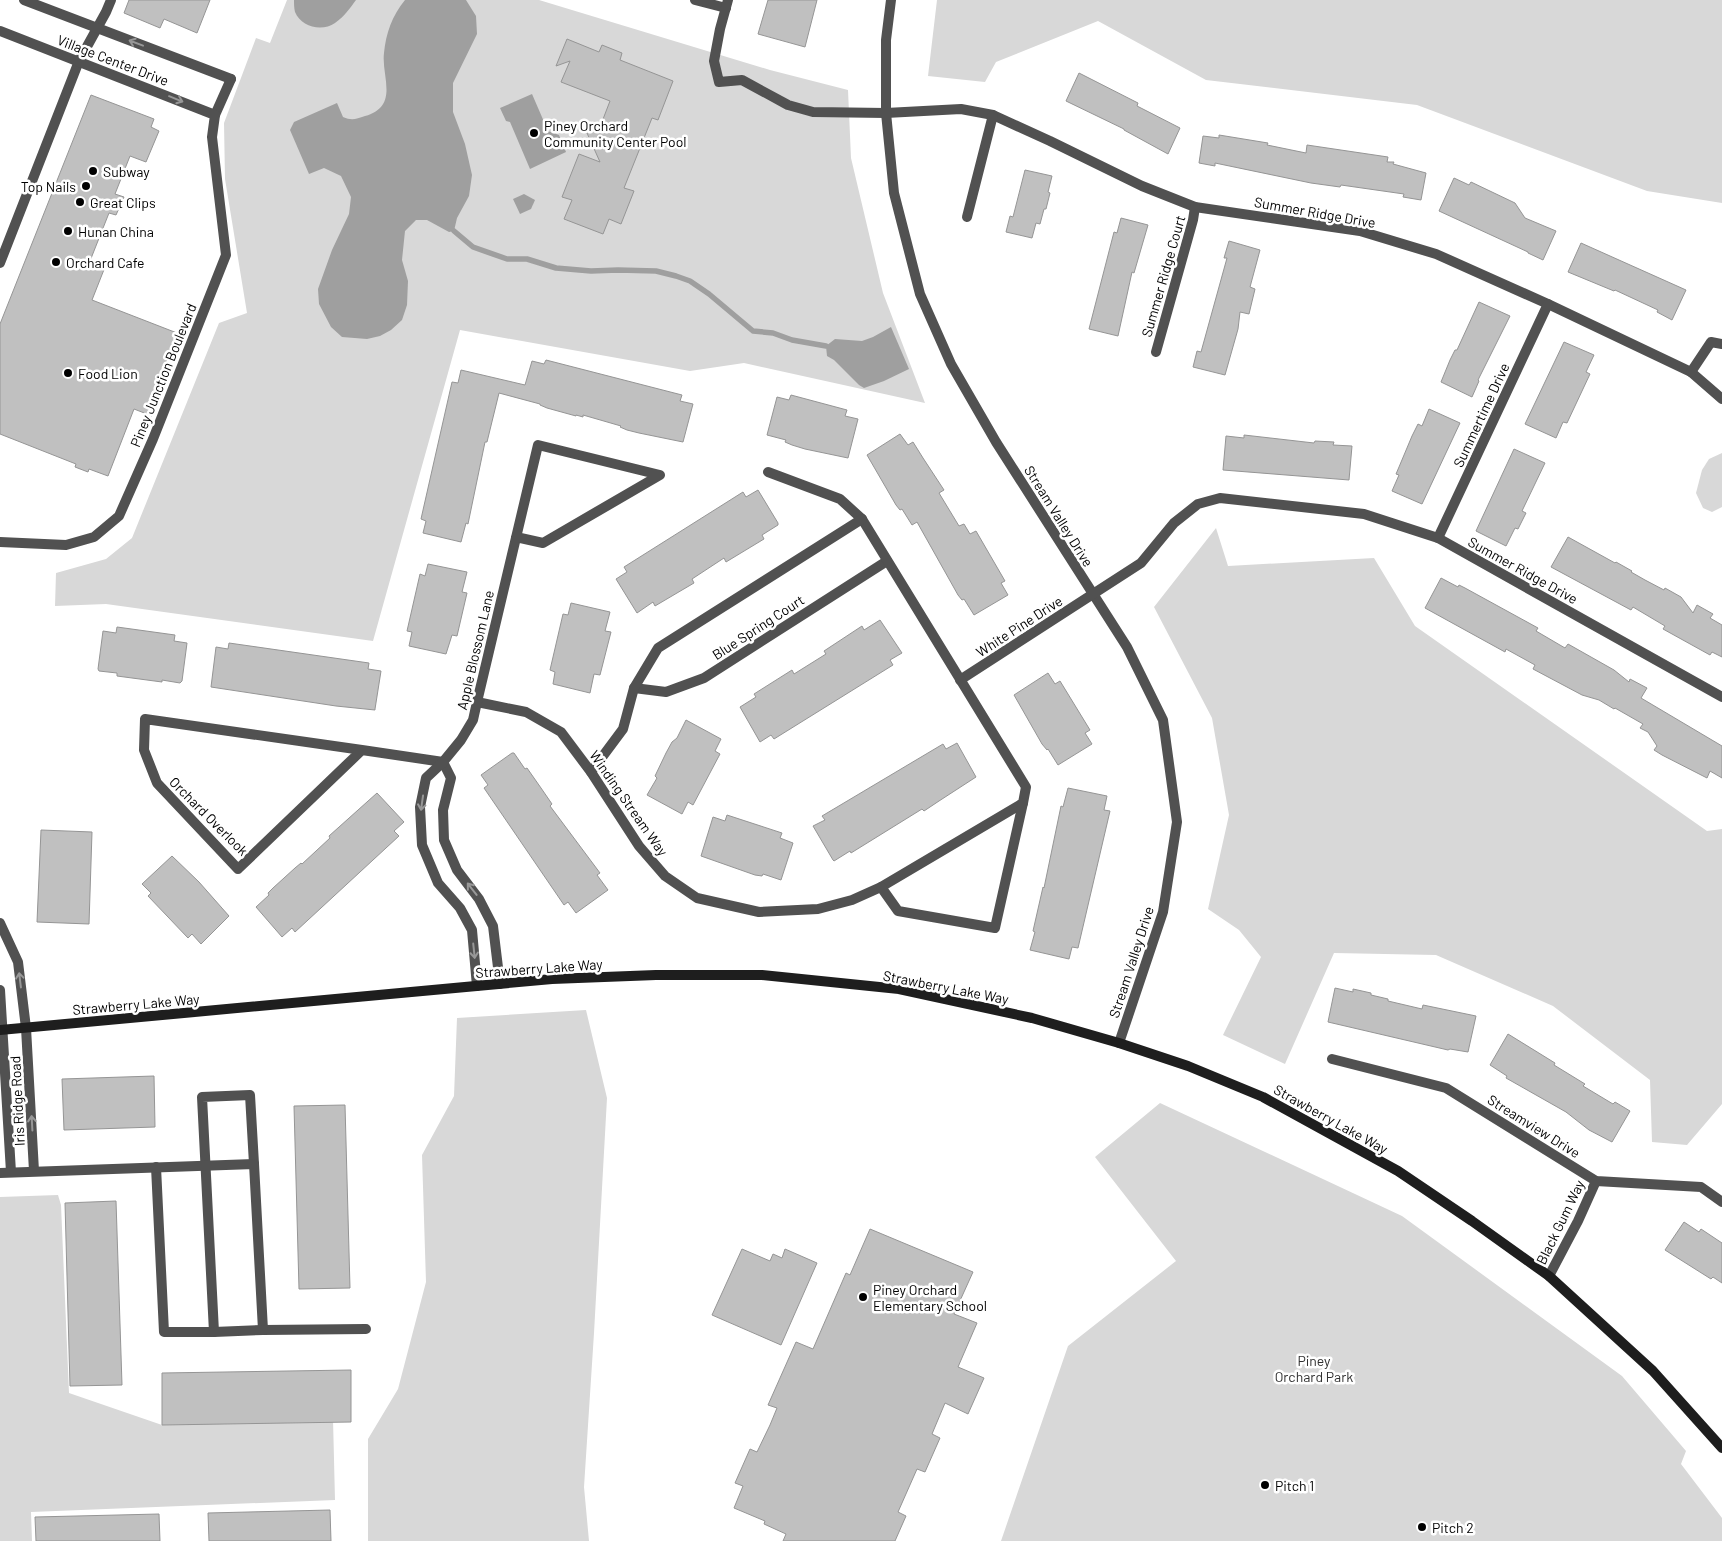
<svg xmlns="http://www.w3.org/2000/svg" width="1722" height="1541" font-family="Barlow,sans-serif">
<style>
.green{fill:#d8d8d8}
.water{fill:#9f9f9f}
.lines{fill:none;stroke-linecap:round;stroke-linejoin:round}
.stream{stroke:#9f9f9f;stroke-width:5.5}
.building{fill:#c0c0c0;stroke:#959595}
.lane{stroke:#515151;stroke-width:10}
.street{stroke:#515151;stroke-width:10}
.secondary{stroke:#1e1e1e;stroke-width:10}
.oneway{stroke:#979797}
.poi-dot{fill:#000;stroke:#fff;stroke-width:2}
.labels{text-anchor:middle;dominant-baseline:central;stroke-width:5;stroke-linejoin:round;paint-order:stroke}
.street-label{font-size:14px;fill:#000;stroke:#fff}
.poi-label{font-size:14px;fill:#000;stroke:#fff;text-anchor:start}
.park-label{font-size:14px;fill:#2f2f2f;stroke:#fff}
</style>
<rect width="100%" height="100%" fill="#fff"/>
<g class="green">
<path d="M287,0h252l231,70 78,20 3,68 32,135 42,110 -181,-40 -54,8 -230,-41 -87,311 -267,-37 -51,2 1,-33 50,-14 26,-21 87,-215 28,-10 -22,-134 -1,-56 32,-85 14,5z"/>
<path d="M937,0h785v203l-75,-12 -230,-86 -211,-25 -108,-59 -102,41 -11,20 -57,-6z"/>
<path d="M1722,453v54l-10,5 -9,-4 -7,-15 6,-23 7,-11z"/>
<path d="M1216,528l12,38 146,-8 41,68 292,205 15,-2v275l-35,41 -35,-3 -2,-62 -97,-74 -117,-51 -102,-2 -49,111 -62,-29 38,-78 -22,-27 -31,-21 21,-94 -17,-97 -58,-111z"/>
<path d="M586,1010l21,88 -13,235 -10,154 5,54h-221v-102l30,-50 28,-107 -4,-127 32,-59 3,-78z"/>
<path d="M1160,1103l242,113 220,160 64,75 -5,13 41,54v23h-721l67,-195 108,-85 -81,-104z"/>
<path d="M58,1195l3,10 8,188 93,32 171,-6 2,81 -304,12 1,29h-32v-344z"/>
</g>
<g class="water">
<path d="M294,0h62c-6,8 -12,17 -21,23 -13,9 -34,4 -40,-11 -1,-4 -1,-8 -1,-12z"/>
<path d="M405,0h61l10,16 1,18 -24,49v29l12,32 7,31 -3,21 -12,22 -3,13 -5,1 -22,-12h-11l-11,11 -3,29 6,21 -1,24 -5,15 -11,10 -11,6 -13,3 -25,-2 -11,-10 -12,-23 -1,-15 14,-39 17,-36 2,-17 -10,-21 -17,-8 -15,6 -19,-44 4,-8 43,-19 6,14c9,4 13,2 22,-1 35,-10 16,-40 19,-63 2,-20 8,-37 21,-53z"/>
<path d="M532,94l16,37 11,4 7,17 -36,17 -20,-47 -4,-1 -6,-13z"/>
<path d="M524,194l11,6 -4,9 -11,5 -7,-15z"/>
<path d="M891,327l18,42 -25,12 -20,7 -5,-3 -25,-25 -7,-4 -1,-10 9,-7 27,2 11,-4z"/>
</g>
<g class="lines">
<path class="stream" d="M454,231l19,16 34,12h20l29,9 35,3 27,-1 38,1 20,5 14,5 19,13 44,37 20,2 19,7 34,6"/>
</g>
<g class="building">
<path d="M129,0h81l-13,33 -33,-14 -4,9 -36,-15z"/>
<path d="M768,0h49l-12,47 -47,-13z"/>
<path d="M567,39l32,13 3,-7 20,8 -2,7 53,21 -15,39 -6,-2 -28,70 10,3 -13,33 -12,-5 -6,15 -39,-15 8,-19 -10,-3 17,-43 21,8 -13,-29 13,-6 10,-26 -49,-19 9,-21 -14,5z"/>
<path d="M1079,73l59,30 -1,3 43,22 -12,26 -44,-24v-1l-58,-28z"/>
<path d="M91,95l63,24 -3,8 8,4 -13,31 -16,-6 -15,38 9,3 -8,18 -7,-2 -19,48 15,6 -13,33 85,33 -17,44 6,3 -14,36 -18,-7 -26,67 -19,-7 -1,3 -13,-5 1,-3 -76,-30v-110z"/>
<path d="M1219,135l49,8 -1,2 39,8 1,-8 81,12 -1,5h7l-1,2 33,9 -5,27 -18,-3 1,-3 -63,-9 -1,2 -29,-4 -96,-20v3l-16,-3 4,-27 16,2z"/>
<path d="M1025,170l27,6 -4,16 2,1 -4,16h-2l-4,15 -4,-1 -4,15 -26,-6 4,-16 3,1z"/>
<path d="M1454,178l15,7 2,-3 44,21 10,15 31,13 -13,29 -15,-7v-1l-89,-41z"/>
<path d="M1121,218l27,7 -14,48 -2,-1 -14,64 -29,-7 25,-97 3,1z"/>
<path d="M1229,241l31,9 -10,37 5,2 -6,25 -9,-2 -2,17 -13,46 -32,-8 4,-16 4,1 26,-94h-3z"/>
<path d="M1581,243l105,47 -14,30 -15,-8 1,-2 -43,-20 -1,1 -46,-19z"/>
<path d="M1479,302l31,14 -32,64 1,1 -7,16 -31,-15 9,-22 5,-10h2z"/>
<path d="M1564,342l30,13 -8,17 4,2 -23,49 -4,-1 -7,16 -31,-14z"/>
<path d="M546,360l136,35 -2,6 13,3 -10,38 -44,-9 -12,-3 -7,-3 1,-1 -38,-11v2l-7,-2v1l-29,-8 -7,-3v-1l-41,-11 -12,49h-2l-17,82 -2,-1 -5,19 -38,-9 3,-12 -5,-2 31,-137 6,1 3,-13 64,15 7,-24 12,3z"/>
<path d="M791,395l56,15 -2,6 13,3 -10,39 -43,-9 -13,-4 -7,-3 1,-2 -19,-5 10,-38 12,3z"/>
<path d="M1429,409l31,14 -38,81 -30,-13 7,-16 -3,-1 3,-7 13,-31 6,-12 4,2z"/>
<path d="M900,434l8,11 5,-3 10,16 21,32 -5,3 20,33 5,-2 6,10 6,-3 29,50 -4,2 7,12 -34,20 -10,-16 -2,1 -4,-5 -41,-73 -5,3 -10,-16 -2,1 -4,-5 -29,-50z"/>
<path d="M1244,435l70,8 1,-2 19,1 -1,3 19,1 -3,34 -126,-10 3,-34 18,2z"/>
<path d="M1514,449l31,14 -23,48 4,2 -8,16 -3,-1 -9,18 -30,-15z"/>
<path d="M758,490l20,33v2l-16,10 2,4 -38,23 -2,-4 -32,21 2,4 -17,10 -22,13 -2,-4 -16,11 -21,-34 11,-7 -3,-5 119,-75 3,5z"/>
<path d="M1568,537l47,26 1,-1 16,9 -1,1 14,8 19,10 1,-2 16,9 12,16 4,-8 16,9 -3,4 12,7v32l-10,-5 -2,3 -47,-26 2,-3 -32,-19 -2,3 -80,-43z"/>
<path d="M428,564l39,8 -5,20 5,1 -10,43 -5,-1 -6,19 -37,-8 3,-14 -5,-1 13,-57 5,2z"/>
<path d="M1441,578l17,9 1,-2 6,3 73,40 -2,3 29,17 3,-4 46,26 15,12 1,-3 17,9 -6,10 81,48v32l-12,-7 -3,7 -45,-23 -8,-5 3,-4 -9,-14 -8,-4 3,-4 -28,-16 -1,1 -15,-9 -17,-5 -49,-26 2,-4 -29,-16 -1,3 -80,-44z"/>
<path d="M571,603l39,9 -5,19 6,1 -11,43 -6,-1 -4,19 -37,-9 2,-12 -5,-2 13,-56 5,1z"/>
<path d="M880,620l22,33 -12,7 3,5 -119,74 -3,-4 -11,7 -20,-35 16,-10 -2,-3 38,-24 2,4 32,-20 -2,-3 38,-25 2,4z"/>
<path d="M117,627l58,8 -1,6 13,2 -5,38 -2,2 -18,-3v2l-45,-6v-3l-18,-2 -1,-2 5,-38 13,2z"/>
<path d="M229,643l140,20 -1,6 13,2 -6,38v1l-39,-4 -125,-19 5,-40 12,2z"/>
<path d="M1048,673l7,11 5,-3 30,49 -5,3 7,11 -34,21 -10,-16 -1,1 -5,-6 -28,-49z"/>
<path d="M686,720l35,19 -6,12 5,3 -27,51 -5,-3 -6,12 -35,-19 10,-17 -2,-2 11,-23 6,-11 5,-4z"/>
<path d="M957,743l19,34 -37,24 -15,10 -2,-2 -71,44 -1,-2 -16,10 -1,-1 -20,-34 12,-6 -3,-4 121,-72 3,5z"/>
<path d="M512,753h2l11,16 2,-1 14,20 11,16 -2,2 50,67 -3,2 11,15 -32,23 -8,-11 -4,3 -80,-117 4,-3 -7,-10z"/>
<path d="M1068,788l39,8 -3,14 6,1 -32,137 -6,-1 -3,12 -39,-9 5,-18 -2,-1 10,-44 1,1 17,-82 2,1z"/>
<path d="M377,793l27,29 -10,9 5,5 -104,96 -3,-4 -10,9 -26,-30 13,-12 -1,-2 5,-5 22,-20 6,-5 1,1 28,-26 -1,-2z"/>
<path d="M727,815l55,18 -2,5 13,5 -12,37 -18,-6 -1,2 -7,-1 -54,-19 12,-39 12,4z"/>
<path d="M41,830l51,2 -3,92 -52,-2z"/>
<path d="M172,856l27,26 30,34 -28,28 -9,-10 -4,4 -40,-42 3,-3 -9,-9z"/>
<path d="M1335,988l18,4v-3l18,4v2l17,4v2l34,8 1,-4 53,11 -8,36 -18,-3 -2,1 -120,-28z"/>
<path d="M1508,1034l47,29 -1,2 31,19 -2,2 30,18 2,-2 15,9 -18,31 -23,-12 -23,-18 -60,-34 1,-2 -17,-11z"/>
<path d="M154,1076l1,51 -91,3 -2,-51z"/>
<path d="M345,1105l5,183 -51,1 -5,-183z"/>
<path d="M116,1201l6,184 -52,1 -5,-183z"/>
<path d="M1684,1222l15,10 2,-3 21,14v40l-9,-6 -2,2 -46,-29z"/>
<path d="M870,1229l103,43 -19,42 23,9 -19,44 26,11 -16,36 -23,-11 -13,31 8,4 -15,34 -8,-3 -19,43 8,4 -11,25h-112l3,-7 -22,-10 1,-3 -31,-13 9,-22 -8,-3 15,-34 7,3 13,-27 7,-17 -9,-3 28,-63 17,7 33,-76 4,2z"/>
<path d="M742,1249l28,12 3,-7 9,4 3,-9 32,14 -36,82 -69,-30z"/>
<path d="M351,1370v52l-189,3v-52z"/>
<path d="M330,1510l1,31h-122l-1,-28z"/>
<path d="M159,1514l1,27h-124l-1,-24z"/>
</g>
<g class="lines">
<g class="lane">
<path d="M215,115l16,-36"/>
<path d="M0,263l79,-202 27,-49 5,-12"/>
<path d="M0,923l18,39 8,66 8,143"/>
<path d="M0,990l11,182"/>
<path d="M156,1167l8,165h50l-12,-235 48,-2 4,69"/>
<path d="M0,1173l254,-9 9,166 103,-1"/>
<path d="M214,1332l49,-2"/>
</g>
<g class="street">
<path d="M24,0l207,79"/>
<path d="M695,0l31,8"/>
<path d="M728,0l-8,29 -6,32 5,21 23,-2 46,25 25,7 73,1 75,-4 32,6 57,26 92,45 53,21 165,24 76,23 112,50 143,68 31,27"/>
<path d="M891,0l-5,40v73l8,80 26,101 31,70 45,78 131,205 36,73 14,102 -14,90 -44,131"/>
<path d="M0,31l215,84 -3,22 14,118 -73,184 -34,77 -25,21 -28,8 -66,-3"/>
<path d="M967,217l26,-102"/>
<path d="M1156,352l37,-132 2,-13"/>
<path d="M1691,372l20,-30 11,2"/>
<path d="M1438,538l110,-234"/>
<path d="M960,680l181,-117 33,-40 24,-19 22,-6 144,16 74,24 284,159"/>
<path d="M634,688l32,4 38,-14 183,-117"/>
<path d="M477,702l49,10 35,20 30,40 48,74 26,30 32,22 62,14 59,-3 34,-9 29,-13 142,-84 3,-16 -164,-268 -22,-20 -72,-27"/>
<path d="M362,750l-217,-31 -1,31 13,33 81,86 124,-119 81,12"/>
<path d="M443,762l8,16 -8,32 1,30 13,30 22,29 14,27 7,58"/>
<path d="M591,772l32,-43 11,-41 24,-40 204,-129"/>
<path d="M881,887l17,24 97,17 28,-125"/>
<path d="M477,986l-5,-56 -12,-22 -22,-25 -16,-38 -2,-38 6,-29 17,-16 18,-22 12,-20 4,-18 61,-257 122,30 -117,68 -27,-6"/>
<path d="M1332,1059l114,29 150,93 105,6 21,15"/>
<path d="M1549,1276l29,-55 18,-40"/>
</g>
<path class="secondary" d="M0,1030l552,-51 104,-4h106l137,14 133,29 87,25 69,23 75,31 135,74 74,50 77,55 104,95 69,77"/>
</g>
<defs><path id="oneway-shaft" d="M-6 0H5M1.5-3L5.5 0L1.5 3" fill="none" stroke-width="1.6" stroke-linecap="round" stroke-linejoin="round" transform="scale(1.25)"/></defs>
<g class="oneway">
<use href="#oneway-shaft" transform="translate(136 43) rotate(-159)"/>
<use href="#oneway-shaft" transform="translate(176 99) rotate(22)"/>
<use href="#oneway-shaft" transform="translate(422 803) rotate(98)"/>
<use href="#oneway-shaft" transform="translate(472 889) rotate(-128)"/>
<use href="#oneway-shaft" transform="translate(474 951) rotate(84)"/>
<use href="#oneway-shaft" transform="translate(20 980) rotate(-97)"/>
<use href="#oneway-shaft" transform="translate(32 1123) rotate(-93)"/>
</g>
<g class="poi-dot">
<circle cx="534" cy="133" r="5"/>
<circle cx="93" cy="171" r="5"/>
<circle cx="86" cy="186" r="5"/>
<circle cx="80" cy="202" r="5"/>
<circle cx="68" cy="231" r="5"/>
<circle cx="56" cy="262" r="5"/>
<circle cx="68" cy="373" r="5"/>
<circle cx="863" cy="1297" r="5"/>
<circle cx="1265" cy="1485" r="5"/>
<circle cx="1422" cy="1527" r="5"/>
</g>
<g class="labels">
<g class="street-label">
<text transform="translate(113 60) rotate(21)">Village Center Drive</text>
<text transform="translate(1315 212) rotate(10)">Summer Ridge Drive</text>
<text transform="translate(1163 276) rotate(-74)">Summer Ridge Court</text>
<text transform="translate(163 375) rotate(-68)">Piney Junction Boulevard</text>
<text transform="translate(1481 415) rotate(-65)">Summertime Drive</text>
<text transform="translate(1059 516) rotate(58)">Stream Valley Drive</text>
<text transform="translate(1523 570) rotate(29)">Summer Ridge Drive</text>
<text transform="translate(1019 626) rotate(-33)">White Pine Drive</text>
<text transform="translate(758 627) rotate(-33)">Blue Spring Court</text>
<text transform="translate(475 650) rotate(-77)">Apple Blossom Lane</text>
<text transform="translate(629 803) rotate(55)">Winding Stream Way</text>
<text transform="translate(209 816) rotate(45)">Orchard Overlook</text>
<text transform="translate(1131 962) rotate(-72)">Stream Valley Drive</text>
<text transform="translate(539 968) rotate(-4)">Strawberry Lake Way</text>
<text transform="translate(946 987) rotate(11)">Strawberry Lake Way</text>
<text transform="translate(136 1004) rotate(-5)">Strawberry Lake Way</text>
<text transform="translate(17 1101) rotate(-93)">Iris Ridge Road</text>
<text transform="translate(1331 1119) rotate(29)">Strawberry Lake Way</text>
<text transform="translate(1534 1126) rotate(32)">Streamview Drive</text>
<text transform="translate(1560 1222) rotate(-64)">Black Gum Way</text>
</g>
<g class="poi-label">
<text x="544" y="125">Piney Orchard<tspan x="544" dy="16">Community Center Pool</tspan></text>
<text x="103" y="171">Subway</text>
<text x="76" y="186" text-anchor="end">Top Nails</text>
<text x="90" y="202">Great Clips</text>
<text x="78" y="231">Hunan China</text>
<text x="66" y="262">Orchard Cafe</text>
<text x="78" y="373">Food Lion</text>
<text x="873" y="1289">Piney Orchard<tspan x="873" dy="16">Elementary School</tspan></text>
<text x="1275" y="1485">Pitch 1</text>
<text x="1432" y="1527">Pitch 2</text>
</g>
<g class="park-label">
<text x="1314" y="1360">Piney<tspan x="1314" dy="16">Orchard Park</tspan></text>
</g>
</g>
</svg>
